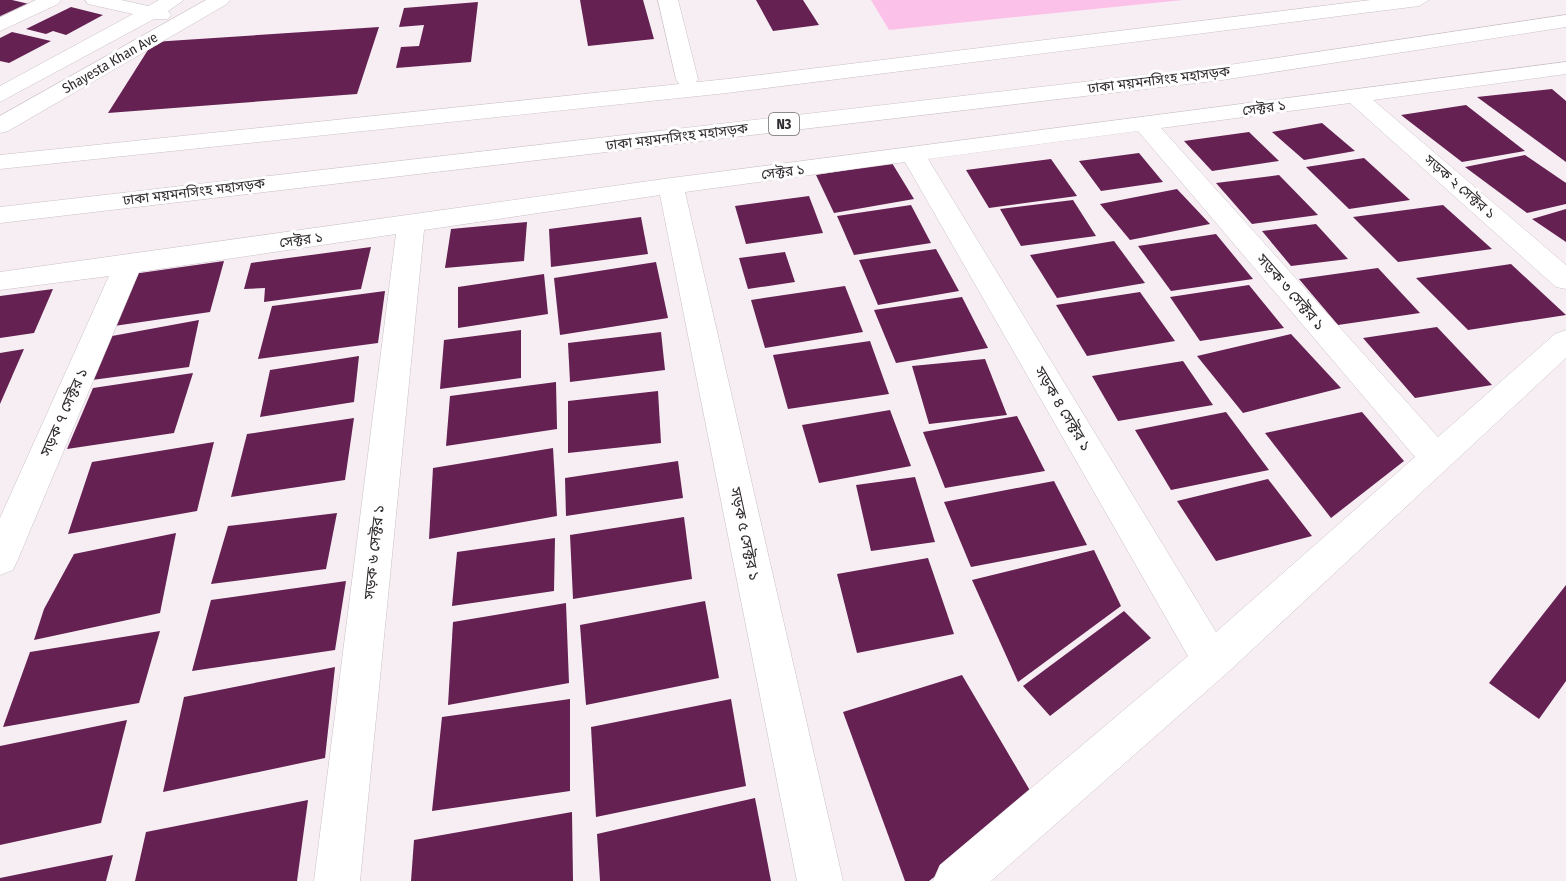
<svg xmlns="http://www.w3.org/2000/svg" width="1566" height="881" font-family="'Fira Sans Condensed','Noto Sans Bengali',sans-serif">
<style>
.green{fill:#fcc1e8}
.building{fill:#642152}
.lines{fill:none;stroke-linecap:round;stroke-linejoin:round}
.minor-casing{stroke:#cac1c6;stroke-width:1}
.highway-casing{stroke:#cac1c6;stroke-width:1}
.minor{fill:#fff;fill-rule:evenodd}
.highway{fill:#fff;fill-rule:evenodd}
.labels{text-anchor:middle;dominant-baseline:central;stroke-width:6;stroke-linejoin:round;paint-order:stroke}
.far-street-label{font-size:14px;fill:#2e2a2d;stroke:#fefefe}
.shield{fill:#fefefe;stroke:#6c6a6c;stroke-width:1.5}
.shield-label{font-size:14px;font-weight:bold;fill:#2e2a2d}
.street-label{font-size:15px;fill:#2e2a2d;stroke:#fefefe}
</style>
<rect width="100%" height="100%" fill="#f7eef4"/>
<path class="green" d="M871,0h312l-294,30z"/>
<g class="building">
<path d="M0,0h12l17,4 -29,14z"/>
<path d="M580,0h63l11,39 -66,7z"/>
<path d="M756,0h47l16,25 -46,6z"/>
<path d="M478,2l-7,60 -75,6 5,-21 18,-1 5,-21 -25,2 5,-19z"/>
<path d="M71,7l32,8 -37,20 -13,-4 -7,3 -20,-5z"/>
<path d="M379,27l-22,67 -249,19 45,-71z"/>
<path d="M12,32l39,9 -42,22 -9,-2v-23z"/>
<path d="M1552,89l14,12v61l-89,-65z"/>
<path d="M1466,105l59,46 -63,11 -61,-47z"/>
<path d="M1322,123l33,28 -51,9 -32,-28z"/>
<path d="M1249,132l30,29 -67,10 -28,-30z"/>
<path d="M1139,153l24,29 -62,9 -22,-30z"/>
<path d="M1525,155l41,28v21l-39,9 -62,-46z"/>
<path d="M1364,158l46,42 -61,9 -43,-42z"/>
<path d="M1051,159l26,37 -88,12 -23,-38z"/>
<path d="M892,163l22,36 -80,14 -18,-38z"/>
<path d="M1279,175l39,40 -66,9 -36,-41z"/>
<path d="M1177,189l33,35 -80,16 -30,-36z"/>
<path d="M809,196l14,37 -77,11 -11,-38z"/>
<path d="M1073,200l23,36 -75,10 -21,-37z"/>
<path d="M911,205l20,38 -77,12 -17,-39z"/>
<path d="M1443,205l49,44 -94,13 -45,-45z"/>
<path d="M1566,209v33l-34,-23z"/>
<path d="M641,217l7,37 -97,13 -2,-38z"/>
<path d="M527,222l-3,39 -79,7 6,-39z"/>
<path d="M1316,224l32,35 -57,7 -29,-35z"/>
<path d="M1216,234l37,45 -82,12 -33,-45z"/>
<path d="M1114,241l31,42 -88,15 -27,-43z"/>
<path d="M371,247l-10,42 -97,13 1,-14 -21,1 7,-26z"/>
<path d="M936,249l23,42 -81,14 -19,-45z"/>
<path d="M785,252l10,30 -47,7 -9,-31z"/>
<path d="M224,261l-14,51 -96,14 19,-52z"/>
<path d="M656,262l12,56 -108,17 -6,-57z"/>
<path d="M1511,264l55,51 -98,15 -52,-52z"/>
<path d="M1378,268l42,45 -82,12 -39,-46z"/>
<path d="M544,274l4,40 -90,14v-41z"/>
<path d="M1249,285l35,43 -84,13 -30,-44z"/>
<path d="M845,286l18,46 -98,16 -14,-48z"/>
<path d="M53,289l-19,44 -34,5v-42z"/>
<path d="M385,291l-7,52 -120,16 14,-53z"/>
<path d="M1140,292l35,49 -88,15 -31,-51z"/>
<path d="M962,297l26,51 -92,15 -22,-53z"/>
<path d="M199,320l-10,47 -97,13 20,-44z"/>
<path d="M1437,327l55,58 -77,13 -52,-60z"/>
<path d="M521,330v48l-81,11 4,-49z"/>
<path d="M661,332l4,38 -95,12 -2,-39z"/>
<path d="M1291,334l50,54 -98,25 -46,-57z"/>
<path d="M870,341l19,53 -101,15 -15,-54z"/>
<path d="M24,349l-24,55v-51z"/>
<path d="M359,356l-5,46 -94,15 10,-47z"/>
<path d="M985,359l22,56 -78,9 -17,-58z"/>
<path d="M1183,361l30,44 -95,16 -26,-45z"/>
<path d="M193,373l-19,60 -107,16 26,-61z"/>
<path d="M556,382l1,47 -111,17 4,-50z"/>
<path d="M658,391l3,52 -93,10v-52z"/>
<path d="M890,410l21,56 -92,17 -17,-58z"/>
<path d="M1226,412l43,58 -98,20 -36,-60z"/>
<path d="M1362,412l42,49 -73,57 -66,-85z"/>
<path d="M1017,416l28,55 -100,17 -22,-56z"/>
<path d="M354,418l-9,62 -114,17 16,-63z"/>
<path d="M214,442l-17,69 -129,23 24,-72z"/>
<path d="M553,448l4,68 -128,23 4,-71z"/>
<path d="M678,461l5,37 -117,18 -1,-38z"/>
<path d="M915,477l20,65 -64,9 -15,-66z"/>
<path d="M1268,479l44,57 -96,25 -39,-60z"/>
<path d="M1054,481l33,64 -116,22 -27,-65z"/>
<path d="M337,513l-11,56 -115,15 17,-58z"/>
<path d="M684,517l8,62 -119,20 -3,-64z"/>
<path d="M176,533l-16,80 -126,27 10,-31 30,-55z"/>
<path d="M555,538l-1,53 -102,15 5,-54z"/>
<path d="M1094,550l27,56 -103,76 -46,-102z"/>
<path d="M928,558l26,76 -97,19 -20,-79z"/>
<path d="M346,581l-11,69 -143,21 19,-71z"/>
<path d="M1566,585v96l-27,38 -50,-36z"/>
<path d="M705,601l14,77 -133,27 -6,-80z"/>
<path d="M566,603l3,80 -121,22 5,-83z"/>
<path d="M1124,611l27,27 -101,78 -27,-30z"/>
<path d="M160,631l-21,72 -136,24 27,-75z"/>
<path d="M335,667l-10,91 -162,34 21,-95z"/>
<path d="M962,675l73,124 -106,82h-24l-62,-169z"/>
<path d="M570,699v92l-138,20 10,-94z"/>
<path d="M731,699l15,87 -150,31 -5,-90z"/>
<path d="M127,720l-26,103 -101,22v-99z"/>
<path d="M755,798l16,83h-171l-3,-47z"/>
<path d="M308,800l-11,81h-162l11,-49z"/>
<path d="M572,812l1,69h-162l3,-41z"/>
<path d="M113,855l-7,26h-106v-3z"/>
</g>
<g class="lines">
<g class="minor-casing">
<g id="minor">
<path d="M36,0h25l-3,4 -58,27v-14z"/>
<path d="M85,0h36l27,6 11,-6h25l-16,11 3,4 -3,4h-14l-154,83v-16l133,-72 -45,-10z"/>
<path d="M206,0h24l-3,4 -219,127 -8,2v-17z"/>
<path d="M658,0h20l20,79 -3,5h-16l-3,-5z"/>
<path d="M1566,62v12l-193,26 193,165v24l-10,-2 -206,-184 -189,25 277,309 117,-103 11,-4v28l-340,316 -235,207h-58l7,-16 248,-209 -283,-494 -220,30 158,689h-46l-137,-686 -236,35 -64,651h-46l82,-647 -257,38 -121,287 -5,11 -13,5v-57l109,-242 -109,14v-18l671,-94zM1138,131l277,326 -199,175 -288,-473z"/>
</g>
</g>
<g class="highway-casing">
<g id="highway">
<path d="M1371,0h58l-10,6 -692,87 -727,76v-14l727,-76z"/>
<path d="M1566,15v12l-344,53 -1222,143v-16l1222,-141z"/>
</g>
</g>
<use href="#minor" class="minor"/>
<use href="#highway" class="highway"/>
</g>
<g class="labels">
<g class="far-street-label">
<text transform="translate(110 63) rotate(-30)">Shayesta Khan Ave</text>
<text transform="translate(1159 80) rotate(-7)">ঢাকা ময়মনসিংহ মহাসড়ক</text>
<text transform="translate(1264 108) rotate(-8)">সেক্টর ১</text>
<text transform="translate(677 137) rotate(-7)">ঢাকা ময়মনসিংহ মহাসড়ক</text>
<text transform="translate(783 172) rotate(-7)">সেক্টর ১</text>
<text transform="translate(1460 187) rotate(41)">সড়ক ২ সেক্টর ১</text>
<text transform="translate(194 192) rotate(-7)">ঢাকা ময়মনসিংহ মহাসড়ক</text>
<text transform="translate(301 240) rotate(-8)">সেক্টর ১</text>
</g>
<rect class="shield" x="769" y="113" width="30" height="22" rx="4.5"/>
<g class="shield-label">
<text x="784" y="124">N3</text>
</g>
<g class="street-label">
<text transform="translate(1291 292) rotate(49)">সড়ক ৩ সেক্টর ১</text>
<text transform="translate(1063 409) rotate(59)">সড়ক ৪ সেক্টর ১</text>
<text transform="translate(64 412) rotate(-66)">সড়ক ৭ সেক্টর ১</text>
<text transform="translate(745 534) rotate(78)">সড়ক ৫ সেক্টর ১</text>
<text transform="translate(374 552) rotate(-84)">সড়ক ৬ সেক্টর ১</text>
</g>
</g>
</svg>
